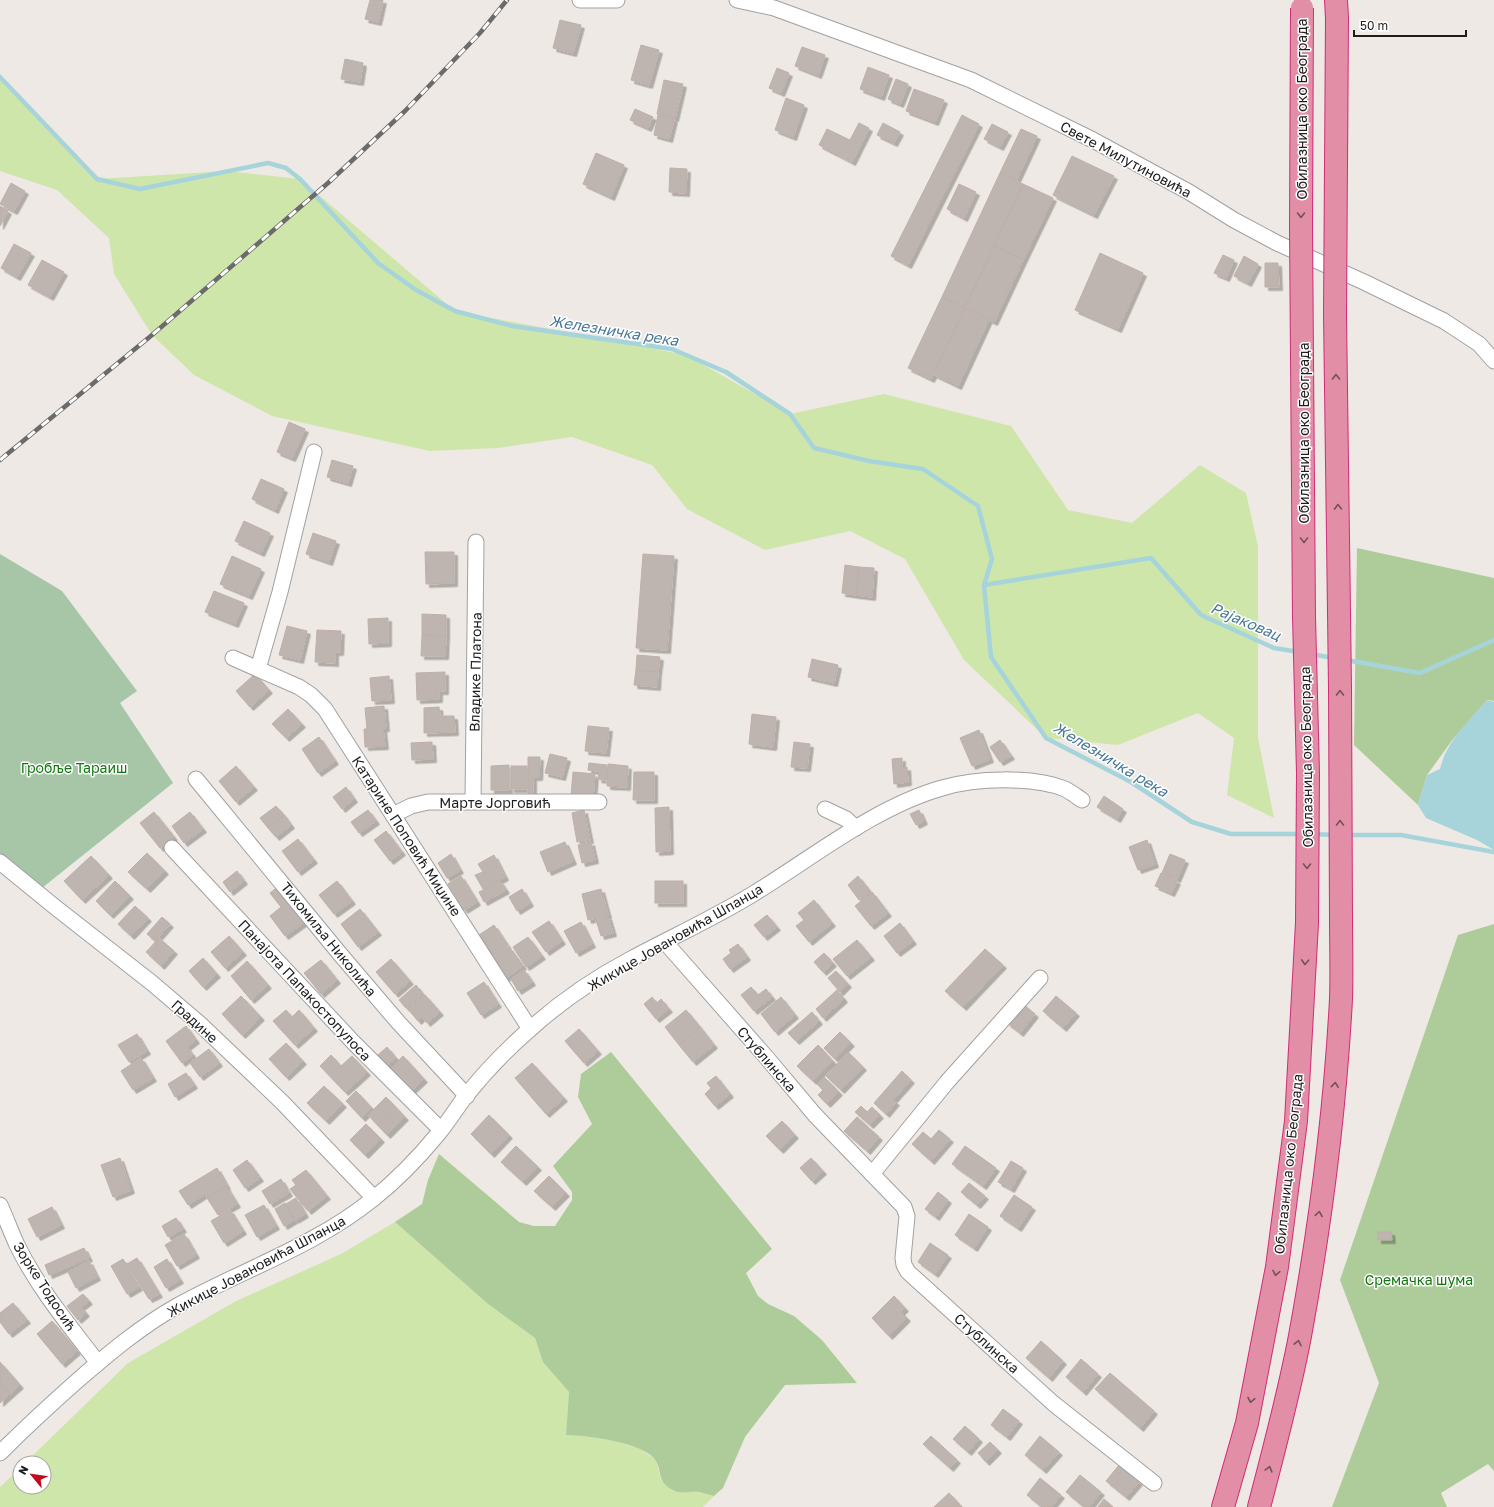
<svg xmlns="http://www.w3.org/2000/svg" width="1494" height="1507" font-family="'Golos Text',sans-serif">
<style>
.grass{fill:#cfe6ab}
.forest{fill:#aecc9a}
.cemetery{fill:#a6c6a7}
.water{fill:#a6d4da}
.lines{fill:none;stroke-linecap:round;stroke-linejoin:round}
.stream{stroke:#a6d4da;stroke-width:4.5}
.building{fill:#beb5b0;stroke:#bfafa7;filter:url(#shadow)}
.street-casing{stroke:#a1a1a1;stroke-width:17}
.highway-casing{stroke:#d12c76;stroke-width:24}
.street{stroke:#fff;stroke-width:15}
.highway{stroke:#e28ea7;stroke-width:22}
.rail-casing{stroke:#6b6b6b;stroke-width:4.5}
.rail{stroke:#fff;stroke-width:3;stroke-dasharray:9;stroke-linecap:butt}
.highway-bridge-casing{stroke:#d12c76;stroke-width:24;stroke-linecap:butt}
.highway-bridge{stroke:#e28ea7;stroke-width:22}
.oneway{stroke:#76505b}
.labels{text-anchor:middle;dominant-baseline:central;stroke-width:3;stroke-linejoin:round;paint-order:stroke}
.street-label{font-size:14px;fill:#1d1d1d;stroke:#fff}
.park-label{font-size:14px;fill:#137610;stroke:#fff}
.water-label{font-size:15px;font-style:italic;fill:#487999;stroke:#fff}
</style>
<defs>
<filter id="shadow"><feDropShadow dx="3.5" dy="3.5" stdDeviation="0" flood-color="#0004"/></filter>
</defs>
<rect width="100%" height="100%" fill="#eee9e4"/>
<g class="grass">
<path d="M0,77l97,102 130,-8 73,8 155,132 231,44 104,59 94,-20 127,32 57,84 64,13 68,-58 46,28 12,53v192l16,80 -47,-23 7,-57 -36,-25 -80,32 -72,-7 -82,-78 -59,-101 -55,-28 -85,19 -78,-41 -35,-44 -80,-28 -74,11 -68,3 -158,-35 -78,-41 -42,-40 -38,-61 -5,-36 -52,-48 -57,-19z"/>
<path d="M395,1222l93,82 47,34 8,24 26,30 -3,43h14l35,6 25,8 16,11 5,20 14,11 23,1 16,4 -11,11h-703v-20l20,-19v19h24v-24h-19l103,-100 108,-62 105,-47z"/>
</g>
<g class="forest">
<path d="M1357,548l137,30v123l-7,-1 -34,39 -26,36 -9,30 -64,-60z"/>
<path d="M1494,924v547l-6,-7 -47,29 6,14h-115l47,-124 -39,-103 118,-345z"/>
<path d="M611,1052l161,197 -26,24 12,23 10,8 26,12 28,24 35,43 -72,2 -40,52 -22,51 -9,8c-5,-1 -10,-3 -15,-4 -7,-1 -18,2 -24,-1 -19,-9 -12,-17 -19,-30 -10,-18 -70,-26 -90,-26l3,-43 -26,-30 -8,-24 -47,-34 -93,-82 27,-18 6,-24 11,-26 80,68 15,4h21l17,-26v-8l-19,-26 39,-42 -14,-27 3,-23z"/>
</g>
<path class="cemetery" d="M0,554l62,37 75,100 -17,12 53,80 -136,109 -37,-24z"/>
<path class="water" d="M1487,700l7,2v148l-17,-10 -51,-22 -8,-13 9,-30 13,-6c7,-29 28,-47 47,-69z"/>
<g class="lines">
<g class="stream">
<path d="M0,77l97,102 43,10 128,-26 18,5 14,11 78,84 38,27 39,21 57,15 160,23 54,23 64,42 24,34 55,13 54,8 55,37 14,53 -8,26 7,72 55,81 85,44 61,40 39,12h70"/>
<path d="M984,585l167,-27 50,57 73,33 25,4"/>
<path d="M1310,654l24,4"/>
<path d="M1346,660l74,13 74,-33"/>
<path d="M1313,834l22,1"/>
<path d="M1347,835h54l93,17"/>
</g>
</g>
<g class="building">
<path d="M370,0h13l-5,22 -13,-3z"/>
<path d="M560,20l21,5 -8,28 -20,-5z"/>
<path d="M641,45l18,5 -10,35 -18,-5z"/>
<path d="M802,47l23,8 -7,20 -23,-9z"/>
<path d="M345,59l18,4 -3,19 -19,-3z"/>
<path d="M868,67l21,8 -8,22 -21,-8z"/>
<path d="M777,68l12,5 -8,20 -12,-5z"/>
<path d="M896,79l12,5 -8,20 -12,-5z"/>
<path d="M664,80l19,4 -8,34 -18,-4z"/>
<path d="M914,89l30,11 -9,22 -29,-11z"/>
<path d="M786,98l18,7 -11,32 -18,-7z"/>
<path d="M635,109l18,8 -5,11 -18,-8z"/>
<path d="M658,115l16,4 -5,20 -15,-4z"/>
<path d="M962,115l17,9 -71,141 -17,-9z"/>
<path d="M859,123l10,5 -17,34 -33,-17 8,-16 23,11z"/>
<path d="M883,123l17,9 -6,11 -17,-8z"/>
<path d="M992,124l16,8 -8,15 -16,-8z"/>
<path d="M1021,129l16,7 -21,45 -16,-8z"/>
<path d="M596,153l28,12 -13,32 -28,-13z"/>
<path d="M1072,156l42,20 -20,39 -41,-20z"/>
<path d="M670,168l17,1 -1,24 -17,-1z"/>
<path d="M1000,173l23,11 -58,124 -23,-11z"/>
<path d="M11,183l14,8 -11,20 -14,-7z"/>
<path d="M959,184l17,8 -12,26 -17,-9z"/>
<path d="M1023,184l30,14 -30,62 -29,-14z"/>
<path d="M0,206l8,5 -8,15z"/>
<path d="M14,244l17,9 -14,24 -16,-9z"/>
<path d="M994,246l29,14 -29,62 -29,-14z"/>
<path d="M1100,253l43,20 -25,56 -43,-19z"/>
<path d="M1223,255l11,5 -8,18 -12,-5z"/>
<path d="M1244,256l14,8 -10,19 -14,-7z"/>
<path d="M42,260l22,12 -14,25 -22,-12z"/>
<path d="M1265,263h13l1,24h-14z"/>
<path d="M942,297l23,11 -34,71 -23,-11z"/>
<path d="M965,308l24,11 -31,67 -25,-12z"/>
<path d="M289,422l16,7 -13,29 -15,-6z"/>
<path d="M332,460l21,6 -5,17 -21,-6z"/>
<path d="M261,479l23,10 -9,21 -23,-11z"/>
<path d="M244,521l26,12 -9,20 -26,-12z"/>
<path d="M313,533l23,8 -7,21 -23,-8z"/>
<path d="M425,552h29v31l-28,1z"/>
<path d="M643,554l31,2 -7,94 -31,-2z"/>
<path d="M232,556l29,13 -12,27 -29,-12z"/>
<path d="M845,565l14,2 -3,28 -14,-2z"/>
<path d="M859,567l15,1 -2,29 -16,-2z"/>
<path d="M214,591l30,12 -9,21 -30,-12z"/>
<path d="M422,614l24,1v21l-24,-1z"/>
<path d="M388,618v25l-19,1 -1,-25z"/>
<path d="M287,626l20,5 -7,29 -21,-5z"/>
<path d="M317,630l24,1 -1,21h-5v11l-20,-1z"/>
<path d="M422,635l24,1 -1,20h-24z"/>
<path d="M637,655l23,2 -2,15 -22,-2z"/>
<path d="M812,659l26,6 -4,18 -26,-6z"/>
<path d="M636,670l22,2 -1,15 -23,-2z"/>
<path d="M445,672v19h-6v8l-22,1 -1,-27z"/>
<path d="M255,674l14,16 -19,17 -14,-16z"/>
<path d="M389,676l2,24 -19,1 -2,-23z"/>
<path d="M384,706l2,22h-3l2,18 -20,1 -1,-18h3l-2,-21z"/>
<path d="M439,707l1,9h14l1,16 -31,1v-25z"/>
<path d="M288,709l14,15 -16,14 -14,-14z"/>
<path d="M752,714l24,3 -3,30 -24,-3z"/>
<path d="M588,726l21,2 -3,25 -21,-2z"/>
<path d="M979,730l11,29 -18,7 -12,-28z"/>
<path d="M319,737l16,24 -17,12 -16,-24z"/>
<path d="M1000,740l11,16 -11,6 -10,-15z"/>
<path d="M432,742l1,17 -21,1 -1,-17z"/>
<path d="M794,742l16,2 -3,24 -16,-1z"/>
<path d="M550,754l17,4 -5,19 -17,-4z"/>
<path d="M528,757h12l-1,20h-6v20h-5z"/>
<path d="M902,758v10l5,-1 1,15 -14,2 -2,-25z"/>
<path d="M589,763l18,2 -1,15 -8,-1 1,-8 -11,-1z"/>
<path d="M608,764l20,2 -1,21 -20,-1z"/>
<path d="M509,765v25h-18v-24z"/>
<path d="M236,766l18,21 -18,15 -17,-21z"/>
<rect x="511" y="766" width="16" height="23"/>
<path d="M573,772l22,2 -2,24 -22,-2z"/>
<path d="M634,772h20v28h-21z"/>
<path d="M346,787l8,12 -12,10 -9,-12z"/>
<path d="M1104,796l19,13 -6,10 -20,-12z"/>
<path d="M276,806l8,9 -16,13 -8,-10z"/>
<path d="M669,807l1,44 -14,1 -1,-44z"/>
<path d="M368,810l8,11 -17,12 -8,-11z"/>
<path d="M584,810l6,30 -13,2 -5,-29z"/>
<path d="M919,810l5,11 -8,4 -6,-11z"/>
<path d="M154,812l20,25 -14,11 -20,-25z"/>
<path d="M190,812l13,17 -19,14 -12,-17z"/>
<path d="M284,815l7,10 -15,12 -8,-9z"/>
<path d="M386,831l16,21 -12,9 -16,-21z"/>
<path d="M298,839l16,21 -16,12 -16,-21z"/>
<path d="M1147,840l8,24 -17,6 -9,-23z"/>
<path d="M565,842l8,19 -25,11 -8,-20z"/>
<path d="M591,842l4,18 -13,3 -4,-18z"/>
<path d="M147,853l18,18 -18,18 -19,-17z"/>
<path d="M451,854l9,16 -13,8 -9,-15z"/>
<path d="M1170,854l15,6 -8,19 -15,-6z"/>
<path d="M494,855l11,22 -22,12 -8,-14 8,-3 -5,-8z"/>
<path d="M91,856l18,19 -27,25 -18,-19z"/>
<path d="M237,871l7,10 -14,11 -7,-10z"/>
<path d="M1161,873l16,8 -6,12 -16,-7z"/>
<path d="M461,876l16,26 -13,8 -16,-26z"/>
<path d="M858,876l12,15 -11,9 -11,-15z"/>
<path d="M115,881l15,15 -20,19 -14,-14z"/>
<path d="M337,881l15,20 -18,13 -15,-19z"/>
<path d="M500,881l6,9 -22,12 -5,-10z"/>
<rect x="655" y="881" width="28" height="22"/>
<path d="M279,886l27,35 -21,15 -15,-20 11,-9 -11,-14z"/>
<path d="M522,889l8,14 -13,8 -8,-14z"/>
<path d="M601,889l7,26 -20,5 -6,-26z"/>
<path d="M872,892l16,21 -17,13 -16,-20z"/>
<path d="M814,900l18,23 -23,19 -13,-16 8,-6 -6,-7z"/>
<path d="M135,906l13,12 -17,18 -13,-12z"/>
<path d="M360,909l18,23 -20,15 -17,-23z"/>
<path d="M767,915l10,12 -13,10 -10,-12z"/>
<path d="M608,916l5,17 -12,3 -5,-16z"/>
<path d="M162,917l8,7 -15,17 -8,-7z"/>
<path d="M549,921l13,20 -16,11 -14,-20z"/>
<path d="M581,922l11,22 -16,9 -12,-22z"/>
<path d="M900,923l13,18 -16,12 -13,-17z"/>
<path d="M494,925l14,21 -15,10 -14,-21z"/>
<path d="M229,936l14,16 -18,16 -14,-16z"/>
<path d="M528,937l14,19 -16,11 -13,-20z"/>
<path d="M159,938l15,13 -13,15 -15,-14z"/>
<path d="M857,940l14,17 -24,19 -14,-17z"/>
<path d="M738,944l9,13 -17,12 -7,-10 8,-6 -2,-3z"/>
<path d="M509,947l14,19 -17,12 -13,-20z"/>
<path d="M985,949l18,16 -40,42 -18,-16z"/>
<path d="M824,953l9,10 -10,9 -9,-10z"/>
<path d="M203,958l14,16 -14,13 -14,-16z"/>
<path d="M391,959l19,22 -15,13 -19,-22z"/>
<path d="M321,960l16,20 -16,14 -17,-21z"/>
<path d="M247,961l21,24 -17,15 -20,-24z"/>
<path d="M524,970l8,12 -14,9 -7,-12z"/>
<path d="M836,971l12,13 -8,8 -12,-14z"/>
<path d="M484,982l14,22 -17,11 -14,-22z"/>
<path d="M416,985l7,9 -17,14 -7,-8z"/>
<path d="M751,987l7,8 8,-6 6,8 -18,14 -13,-16z"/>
<path d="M837,990l7,9 -21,19 -7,-9z"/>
<path d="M425,995l15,17 -13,11 -5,-6 -4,4 -10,-12z"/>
<path d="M241,996l20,21 -19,18 -20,-21z"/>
<path d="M1056,996l20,17 -13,15 -20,-17z"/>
<path d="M652,997l5,6 4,-4 8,10 -13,10 -12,-15z"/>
<path d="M781,997l14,18 -20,17 -14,-18z"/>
<path d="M1023,1004l12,10 -15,19 -13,-10z"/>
<path d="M286,1010l6,7 7,-7 15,18 -19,17 -22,-24z"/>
<path d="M686,1010l14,17 -21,18 -14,-18z"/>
<path d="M812,1012l7,9 -23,20 -8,-8z"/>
<path d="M186,1026l10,14 -9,7 6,8 -11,8 -16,-22z"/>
<path d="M700,1027l14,18 -21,17 -14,-17z"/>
<path d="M579,1029l19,22 -14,12 -19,-22z"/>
<path d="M840,1032l11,11 -16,16 -11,-11z"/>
<path d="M137,1034l10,17 -18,11 -11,-17z"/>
<path d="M286,1043l17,18 -17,16 -17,-18z"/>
<path d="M818,1045l15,16 -20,20 -16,-15z"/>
<path d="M387,1047l9,11 -9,7 -9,-10z"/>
<path d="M209,1049l10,14 -19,14 -10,-14z"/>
<path d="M848,1052l15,15 -22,23 -15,-14z"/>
<path d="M331,1055l10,11 11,-10 15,16 -22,20 -25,-26z"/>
<path d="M403,1056l21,23 -15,14 -20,-23z"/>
<path d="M141,1058l12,20 -20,12 -12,-19z"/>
<path d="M532,1063l32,35 -18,16 -31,-36z"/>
<path d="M902,1071l9,9 -18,20 3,2 -10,12 -12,-11z"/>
<path d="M186,1073l8,12 -19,12 -7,-13z"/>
<path d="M716,1076l14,18 -15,12 -10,-12 6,-6 -4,-5z"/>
<path d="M824,1077l15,15 -12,12 -9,-9 5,-5 -6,-6z"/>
<path d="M324,1086l19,18 -17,17 -19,-18z"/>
<path d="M356,1091l16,17 -10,10 -16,-17z"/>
<path d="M386,1097l19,20 -9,9 -19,-20z"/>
<path d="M377,1106l19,20 -9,9 -19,-20z"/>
<path d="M861,1106l6,6 5,-5 8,8 -10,10 -15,-13z"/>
<path d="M489,1115l20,20 -18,19 -20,-20z"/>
<path d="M857,1117l22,20 -12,14 -23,-20z"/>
<path d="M782,1121l13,14 -15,15 -14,-14z"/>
<path d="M366,1124l15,15 -16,16 -15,-15z"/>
<path d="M939,1130l11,9 -19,22 -19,-17 11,-12 8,7z"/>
<path d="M516,1146l22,21 -15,15 -22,-20z"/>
<path d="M965,1146l31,22 -13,18 -31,-22z"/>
<path d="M120,1158l11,32 -18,7 -12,-32z"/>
<path d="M811,1158l12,13 -11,10 -12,-13z"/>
<path d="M247,1160l13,18 -15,10 -12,-18z"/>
<path d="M1011,1161l12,7 -12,21 -13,-7z"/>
<path d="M217,1168l10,18 -20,12 -2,-4 -17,11 -9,-14z"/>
<path d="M306,1170l21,26 -19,15 -18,-22 6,-4 -4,-5z"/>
<path d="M549,1176l17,17 -14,14 -18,-16z"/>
<path d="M281,1179l8,14 -19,11 -8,-13z"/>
<path d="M969,1183l16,13 -8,9 -16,-13z"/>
<path d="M226,1186l11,18 -19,11 -11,-17z"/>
<path d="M938,1192l10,8 -12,17 -11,-8z"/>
<path d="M1014,1195l18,12 -14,21 -18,-12z"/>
<path d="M296,1198l9,16 -10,6 -9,-16z"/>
<path d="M285,1203l9,17 -10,6 -9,-17z"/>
<path d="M264,1205l12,21 -19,11 -12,-22z"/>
<path d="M52,1207l9,18 -24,12 -9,-18z"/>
<path d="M230,1210l13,21 -19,12 -13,-22z"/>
<path d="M969,1214l19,13 -14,21 -19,-13z"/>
<path d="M176,1218l7,11 -15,8 -6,-11z"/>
<path d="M1378,1232h13l1,8h-14z"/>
<path d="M184,1234l12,21 -19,11 -12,-21z"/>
<path d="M930,1243l18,12 -13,19 -17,-12z"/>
<path d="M84,1248l5,10 -40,17 -4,-10z"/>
<path d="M137,1258l22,36 -10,5 -22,-35z"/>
<path d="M123,1259l16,28 -12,7 -16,-28z"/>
<path d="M167,1259l13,21 -14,8 -12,-21z"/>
<path d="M89,1261l8,16 -21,11 -8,-16z"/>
<path d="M83,1294l6,7 -8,6 5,6 -8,7 -11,-14z"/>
<path d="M894,1296l11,12 -4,4 6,6 -18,18 -17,-18z"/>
<path d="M13,1303l14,17 -18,14 -9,-12v-9z"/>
<path d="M52,1321l25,30 -15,13 -25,-30z"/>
<path d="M1041,1341l22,20 -14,17 -23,-20z"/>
<path d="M1081,1359l17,15 -15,18 -17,-15z"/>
<path d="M0,1362l20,23 -10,9 -10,-11z"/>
<path d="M1110,1373l44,38 -14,17 -45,-39z"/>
<path d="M0,1383l10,11 -10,9z"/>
<path d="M1003,1409l16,12 -12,16 -16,-12z"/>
<path d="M965,1426l14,13 -11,13 -15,-13z"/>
<path d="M931,1436l26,24 -7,8 -27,-24z"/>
<path d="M1040,1436l19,16 -16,18 -18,-15z"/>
<path d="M990,1442l8,8 -12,12 -8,-9z"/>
<path d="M1119,1465l20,17 -13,15 -20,-16z"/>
<path d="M1080,1475l21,17 -12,15h-5l-18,-15z"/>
<path d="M1040,1478l21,17 -10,12h-9l-15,-12z"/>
<path d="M949,1493l13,14h-28z"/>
<path d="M1104,1499l9,8h-15z"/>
</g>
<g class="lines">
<g class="street-casing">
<g id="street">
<path d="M580,0h37"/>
<path d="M737,0l37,8 197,72 122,60 96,52 45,28 43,23 87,39 80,39 35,23 15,17"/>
<path d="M233,658l66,29 12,8 14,14 205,320"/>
<path d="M258,669l22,-77 34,-140"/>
<path d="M196,779l144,175 58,68 69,74"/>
<path d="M473,801l3,-259"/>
<path d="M825,809l21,10 10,9"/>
<path d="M393,815l18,-9 17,-4h171"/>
<path d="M172,848l181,194 88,88"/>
<path d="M0,862l55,45 97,76 48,41 82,78 92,96"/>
<path d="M665,942l102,116 48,57 89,92 3,9 -4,42 1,7 4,7 146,132 100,79"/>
<path d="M872,1174l75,-92 93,-104"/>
<path d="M0,1205c6,13 11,27 17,40 21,43 52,80 81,118"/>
<path d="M0,1453c25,-25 51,-49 77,-72 31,-27 63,-54 100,-75 65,-36 138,-60 196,-107 24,-19 46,-42 65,-65 10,-12 18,-25 27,-37 19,-24 41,-47 64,-67 30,-27 66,-52 102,-71 41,-22 83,-41 122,-65 59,-36 122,-87 189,-106 33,-10 91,-12 123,1 6,3 11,7 17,11"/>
</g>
</g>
<g class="highway-casing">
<g id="highway">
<path d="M1336,0l1,18"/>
<path d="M1223,1507l24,-84 30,-156 19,-146 11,-198"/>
<path d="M1259,1507c15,-57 30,-113 41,-171 20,-109 35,-225 41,-337 1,-27 0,-54 0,-81"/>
</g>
</g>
<use href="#street" class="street"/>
<use href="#highway" class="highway"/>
<g class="rail-casing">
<path id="rail" d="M0,460l152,-125 176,-152 77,-72 75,-78 27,-33"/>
</g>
<use href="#rail" class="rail"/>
<g class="highway-bridge-casing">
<g id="highway-bridge">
<path d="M1302,8l-1,219 3,390 4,156 -1,150"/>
<path d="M1337,18l-2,296 5,373 1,231"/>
</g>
</g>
<use href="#highway-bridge" class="highway-bridge"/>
</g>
<defs><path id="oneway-chevron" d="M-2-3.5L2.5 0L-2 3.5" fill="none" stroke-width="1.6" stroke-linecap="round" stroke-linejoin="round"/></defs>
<g class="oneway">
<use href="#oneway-chevron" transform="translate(1301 215) rotate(90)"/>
<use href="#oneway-chevron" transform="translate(1336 377) rotate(-91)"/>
<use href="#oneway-chevron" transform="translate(1338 507) rotate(-91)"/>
<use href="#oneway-chevron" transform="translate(1304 540) rotate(90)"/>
<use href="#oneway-chevron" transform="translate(1340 693) rotate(-90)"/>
<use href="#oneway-chevron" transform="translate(1340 823) rotate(-90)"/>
<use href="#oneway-chevron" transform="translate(1307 866) rotate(90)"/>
<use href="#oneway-chevron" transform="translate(1305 962) rotate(93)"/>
<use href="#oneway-chevron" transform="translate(1335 1085) rotate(-84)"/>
<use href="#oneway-chevron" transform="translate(1319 1214) rotate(-81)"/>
<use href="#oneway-chevron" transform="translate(1276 1273) rotate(101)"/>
<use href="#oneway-chevron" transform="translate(1298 1343) rotate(-78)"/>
<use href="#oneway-chevron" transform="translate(1251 1400) rotate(101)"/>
<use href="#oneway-chevron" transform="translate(1269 1469) rotate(-75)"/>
</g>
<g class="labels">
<g class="street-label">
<text transform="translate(1301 109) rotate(-90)">Обилазница око Београда</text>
<text transform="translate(1126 159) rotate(28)">Свете Милутиновића</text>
<text transform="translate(1303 433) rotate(-90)">Обилазница око Београда</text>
<text transform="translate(475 672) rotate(-89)">Владике Платона</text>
<text transform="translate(1306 757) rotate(-91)">Обилазница око Београда</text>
<text x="495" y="802">Марте Јорговић</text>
<text transform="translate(407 836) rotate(57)">Катарине Поповић Миџине</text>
<text transform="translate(675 937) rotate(-30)">Жикице Јовановића Шпанца</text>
<text transform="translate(329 939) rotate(51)">Тихомиља Николића</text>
<text transform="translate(305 990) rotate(47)">Панајота Папакостопулоса</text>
<text transform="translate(195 1021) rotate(42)">Градине</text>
<text transform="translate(767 1059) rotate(49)">Стублинска</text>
<text transform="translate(1288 1164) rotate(-84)">Обилазница око Београда</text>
<text transform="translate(256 1266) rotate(-28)">Жикице Јовановића Шпанца</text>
<text transform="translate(45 1286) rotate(57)">Зорке Тодосић</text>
<text transform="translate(987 1343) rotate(42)">Стублинска</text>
</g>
<g class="park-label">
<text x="74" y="767">Гробље Тараиш</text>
<text x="1419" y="1279">Сремачка шума</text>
</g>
<g class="water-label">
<text transform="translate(614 330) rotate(9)">Железничка река</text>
<text transform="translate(1246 621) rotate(23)">Рајаковац</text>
<text transform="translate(1111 759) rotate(31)">Железничка река</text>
</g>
</g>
<g transform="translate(32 1475) rotate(299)"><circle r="19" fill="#ffffff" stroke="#a5a5a5"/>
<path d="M0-3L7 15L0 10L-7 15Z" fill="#c2091d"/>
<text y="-6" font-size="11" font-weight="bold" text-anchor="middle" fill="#1d1d1d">N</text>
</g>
<path d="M1354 30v6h112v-6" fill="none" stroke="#1d1d1d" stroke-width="2"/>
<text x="1360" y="30" font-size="12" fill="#1d1d1d" stroke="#ffffff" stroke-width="3" paint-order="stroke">50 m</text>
</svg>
